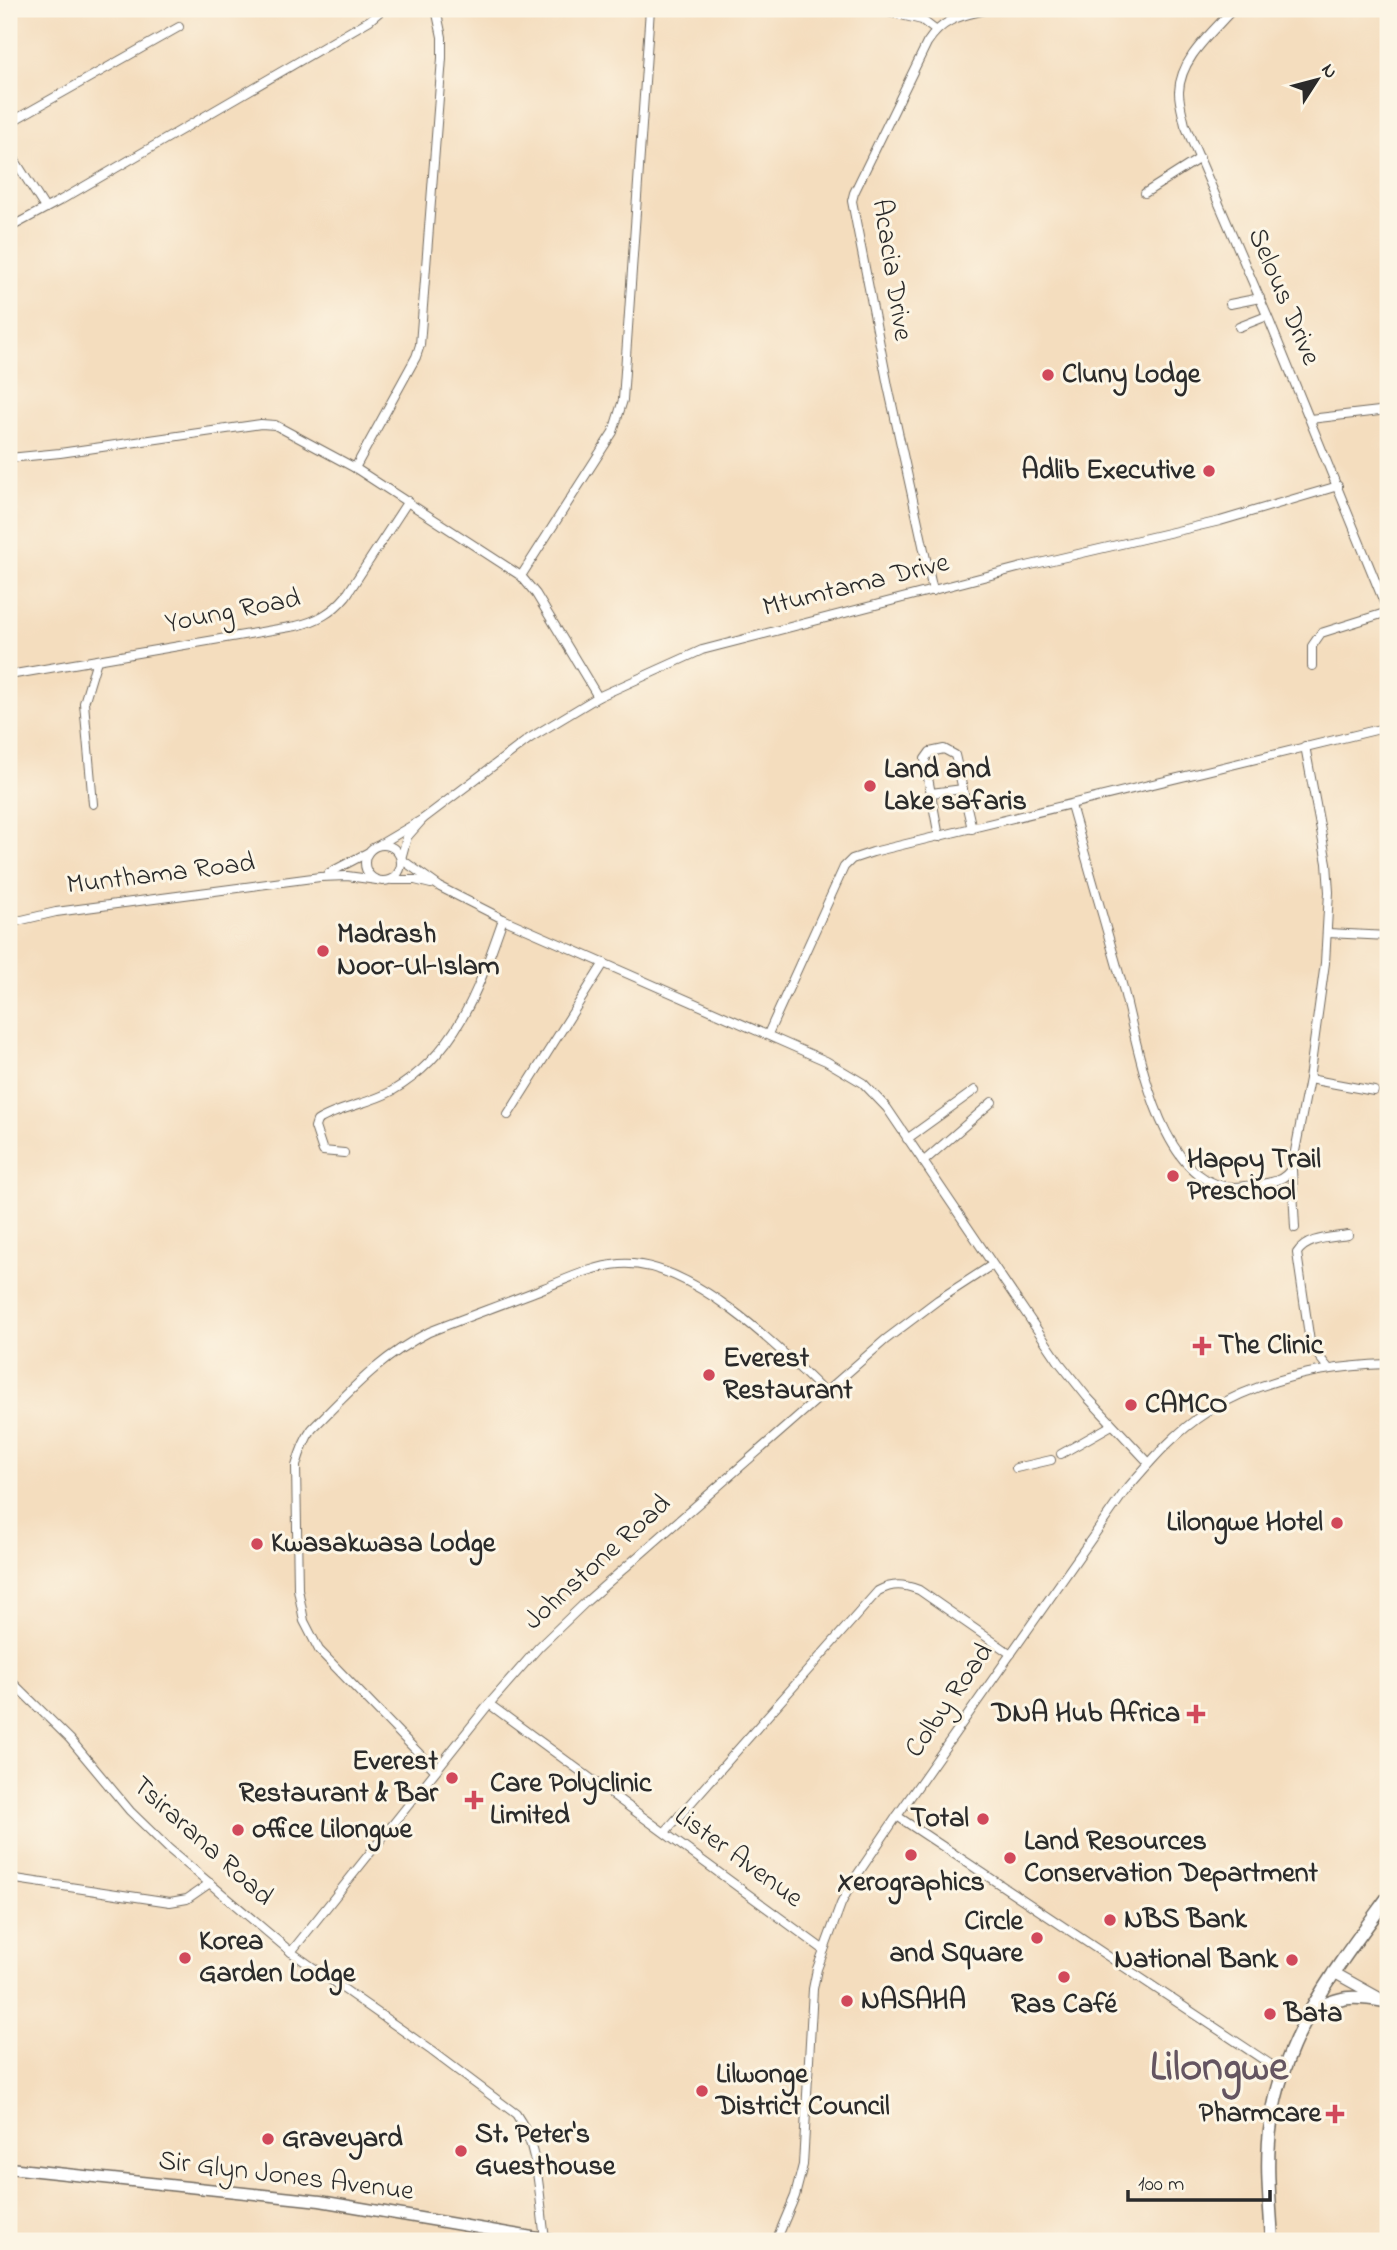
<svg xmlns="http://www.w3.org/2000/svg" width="1397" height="2250" font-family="'Indie Flower',sans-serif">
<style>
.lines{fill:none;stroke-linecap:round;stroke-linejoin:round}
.minor-casing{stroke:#71695e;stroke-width:10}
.tertiary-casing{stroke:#71695e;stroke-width:12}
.secondary-casing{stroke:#71695e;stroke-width:13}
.trunk-casing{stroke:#71695e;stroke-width:15}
.minor{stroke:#fff;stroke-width:8}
.tertiary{stroke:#fff;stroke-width:10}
.secondary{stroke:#fff;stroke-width:10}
.trunk{stroke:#fff;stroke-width:12}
.poi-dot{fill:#d1495b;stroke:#fcf5e5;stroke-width:2.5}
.labels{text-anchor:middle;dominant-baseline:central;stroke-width:6;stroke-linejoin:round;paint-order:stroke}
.street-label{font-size:28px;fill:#2b2b2b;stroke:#fcf5e5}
.poi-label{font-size:28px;font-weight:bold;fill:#2b2b2b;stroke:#fcf5e5;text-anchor:start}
.town-label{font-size:42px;font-weight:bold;fill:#655561;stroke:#fcf5e5}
</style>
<rect width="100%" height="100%" fill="#fcf5e5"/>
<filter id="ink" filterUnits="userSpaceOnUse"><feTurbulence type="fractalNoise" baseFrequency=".0143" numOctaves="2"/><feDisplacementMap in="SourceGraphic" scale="14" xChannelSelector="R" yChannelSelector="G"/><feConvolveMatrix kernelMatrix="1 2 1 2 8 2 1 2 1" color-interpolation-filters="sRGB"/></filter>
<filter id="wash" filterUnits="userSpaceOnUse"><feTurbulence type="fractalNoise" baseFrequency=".00686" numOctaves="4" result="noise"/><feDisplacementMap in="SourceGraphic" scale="28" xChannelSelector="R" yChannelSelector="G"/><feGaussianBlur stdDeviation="1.57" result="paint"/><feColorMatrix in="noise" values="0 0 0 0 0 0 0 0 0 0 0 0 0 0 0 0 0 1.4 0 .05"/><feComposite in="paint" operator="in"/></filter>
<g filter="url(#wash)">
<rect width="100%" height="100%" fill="#f4ddbe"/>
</g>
<g filter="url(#ink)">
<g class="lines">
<g class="minor-casing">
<g id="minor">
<path d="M882,9l6,3 34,8 13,10"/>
<path d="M1233,9c-20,23 -53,49 -54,83 0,11 4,23 6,33l84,195 119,292 -67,21 -9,13v20"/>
<path d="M9,123l170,-96"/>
<path d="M9,151l36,57"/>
<path d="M1145,193l55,-35"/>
<path d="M9,228l52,-28 309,-180 13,-11"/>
<path d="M1230,304l30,-6"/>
<path d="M1239,327l28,-11"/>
<path d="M1310,419l78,-9"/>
<path d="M9,458l51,-5 201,-29 14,1 80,43 166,108 15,18 62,103"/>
<path d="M355,468l61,-111 4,-12 22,-287v-21l-6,-28"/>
<path d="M521,576l92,-144 10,-32 27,-391"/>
<path d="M933,591l-45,-205 -36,-185 2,-8 73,-150c17,-26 35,-27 63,-34"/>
<path d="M9,675l287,-49c21,-5 36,-13 50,-30l62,-95"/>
<path d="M931,793l32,-4"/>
<path d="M93,804l-9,-101 13,-43"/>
<path d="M1071,805c17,60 34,119 51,179 16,57 37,218 124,202 18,-3 38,-2 46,-19l17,-88 16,-116 4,-71 -2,-29 -22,-117"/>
<path d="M423,819l-16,18 -6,22 39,28 63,32 323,142 37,22 24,25 172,254 28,35 62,66"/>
<path d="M939,837l-13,-70 -1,-8 5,-7 14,-3 11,6 17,74"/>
<path d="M379,845l44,-26 107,-81 68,-41 104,-47 316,-82 202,-47 118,-35"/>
<circle cx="383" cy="863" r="18"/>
<path d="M329,873l38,-20"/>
<path d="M392,880h23l16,4"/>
<path d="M9,923l47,-11 264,-35 27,-1 30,4"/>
<path d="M1328,933l60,3"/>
<path d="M768,1034l76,-167 8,-8 21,-7 515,-125"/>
<path d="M1309,1079l65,12"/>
<path d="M508,1115l96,-152"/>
<path d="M907,1139l68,-49"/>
<path d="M344,1153l-21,-2 -8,-24 2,-6c22,-14 52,-17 75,-30 66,-38 87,-104 111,-172"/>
<path d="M923,1162l69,-60"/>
<path d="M1292,1170l3,58"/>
<path d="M1329,1369l-16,-20 -3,-7 -13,-89c10,-16 34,-15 51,-18"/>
<path d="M1061,1454l51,-29"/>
<path d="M1016,1468l35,-8"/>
<path d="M9,1679l61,60 60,72 38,37 123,104 141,99 84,63c24,33 23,85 29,125"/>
<path d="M489,1704l335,246"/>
<path d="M435,1770l-116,-120 -15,-29 -6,-32 -2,-123c4,-14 8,-26 16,-37 39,-39 68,-72 117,-97 38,-15 77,-29 115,-44 25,-10 50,-22 76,-24 69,-5 158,82 204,128"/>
<path d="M897,1816l385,256"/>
<path d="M665,1832l213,-241c15,-8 25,-7 41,-1l92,64"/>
<path d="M9,1878l161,24 17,-3 23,-16"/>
<path d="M291,1952l198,-248 50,-57 48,-46 298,-261 53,-40 54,-35"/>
<path d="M776,2241l19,-45 8,-31 10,-176 4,-20 24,-65 10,-20 46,-68 228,-325c24,-28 50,-59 82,-79 55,-34 117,-46 181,-48"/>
</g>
</g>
<g class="tertiary-casing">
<path id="tertiary" d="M1333,1972l45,25"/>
</g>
<g class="secondary-casing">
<path id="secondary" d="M9,2168l311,33 236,40"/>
</g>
<g class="trunk-casing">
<g id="trunk">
<path d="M1309,2012c32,-16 41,-17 76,-11"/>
<path d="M1272,2241c-2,-39 -7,-79 -1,-118 12,-88 66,-156 117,-226"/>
</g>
</g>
<use href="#minor" class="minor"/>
<use href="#tertiary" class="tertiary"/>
<use href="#secondary" class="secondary"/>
<use href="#trunk" class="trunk"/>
</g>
</g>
<g class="poi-dot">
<circle cx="1048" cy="375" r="7"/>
<circle cx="1209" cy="471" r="7"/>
<circle cx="870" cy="786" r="7"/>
<circle cx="323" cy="951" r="7"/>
<circle cx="1173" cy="1176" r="7"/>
<path d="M1198.5 1335.5h7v7h7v7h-7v7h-7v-7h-7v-7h7z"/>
<circle cx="709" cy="1375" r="7"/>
<circle cx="1131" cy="1405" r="7"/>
<circle cx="1337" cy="1523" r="7"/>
<circle cx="257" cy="1544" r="7"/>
<path d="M1192.5 1703.5h7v7h7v7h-7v7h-7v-7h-7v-7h7z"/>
<circle cx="452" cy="1778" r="7"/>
<path d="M470.5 1789.5h7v7h7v7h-7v7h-7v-7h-7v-7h7z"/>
<circle cx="983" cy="1819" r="7"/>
<circle cx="238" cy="1830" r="7"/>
<circle cx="911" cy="1855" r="7"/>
<circle cx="1010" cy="1858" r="7"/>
<circle cx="1110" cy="1920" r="7"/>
<circle cx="1037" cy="1938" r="7"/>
<circle cx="185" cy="1958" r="7"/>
<circle cx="1292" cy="1960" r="7"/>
<circle cx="1064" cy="1977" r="7"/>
<circle cx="847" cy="2001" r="7"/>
<circle cx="1270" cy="2014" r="7"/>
<circle cx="702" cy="2091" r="7"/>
<path d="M1331.5 2103.5h7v7h7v7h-7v7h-7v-7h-7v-7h7z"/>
<circle cx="268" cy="2139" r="7"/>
<circle cx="461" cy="2151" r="7"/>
</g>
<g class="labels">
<g class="street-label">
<text transform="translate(891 270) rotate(81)">Acacia Drive</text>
<text transform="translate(1283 297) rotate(67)">Selous Drive</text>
<text transform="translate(856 586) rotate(-14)">Mtumtama Drive</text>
<text transform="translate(233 612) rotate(-11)">Young Road</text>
<text transform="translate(161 875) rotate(-7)">Munthama Road</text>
<text transform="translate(598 1563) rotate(-42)">Johnstone Road</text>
<text transform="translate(950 1701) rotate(-55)">Colby Road</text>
<text transform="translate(202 1842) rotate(42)">Tsirarana Road</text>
<text transform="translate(738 1858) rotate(36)">Lister Avenue</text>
<text transform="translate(286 2177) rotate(7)">Sir Glyn Jones Avenue</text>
</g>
<g class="poi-label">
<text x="1062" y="375">Cluny Lodge</text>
<text x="1195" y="471" text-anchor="end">Adlib Executive</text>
<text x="884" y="770">Land and<tspan x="884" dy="32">Lake safaris</tspan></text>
<text x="337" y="935">Madrash<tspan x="337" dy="32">Noor-Ul-Islam</tspan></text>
<text x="1187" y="1160">Happy Trail<tspan x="1187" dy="32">Preschool</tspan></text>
<text x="1218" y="1346">The Clinic</text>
<text x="723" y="1359">Everest<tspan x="723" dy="32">Restaurant</tspan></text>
<text x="1145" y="1405">CAMCO</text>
<text x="1323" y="1523" text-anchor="end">Lilongwe Hotel</text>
<text x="271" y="1544">Kwasakwasa Lodge</text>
<text x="1180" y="1714" text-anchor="end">DNA Hub Africa</text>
<text x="438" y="1762" text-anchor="end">Everest<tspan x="438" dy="32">Restaurant &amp; Bar</tspan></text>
<text x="490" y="1784">Care Polyclinic<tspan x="490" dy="32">Limited</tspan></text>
<text x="969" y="1819" text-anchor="end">Total</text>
<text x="252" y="1830">office Lilongwe</text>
<text x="1024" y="1842">Land Resources<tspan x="1024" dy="32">Conservation Department</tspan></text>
<text x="911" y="1883" text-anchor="middle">Xerographics</text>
<text x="1124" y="1920">NBS Bank</text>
<text x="1023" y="1922" text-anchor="end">Circle<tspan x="1023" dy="32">and Square</tspan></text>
<text x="199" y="1942">Korea<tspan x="199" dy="32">Garden Lodge</tspan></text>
<text x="1278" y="1960" text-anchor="end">National Bank</text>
<text x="861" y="2001">NASAHA</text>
<text x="1064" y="2005" text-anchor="middle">Ras Café</text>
<text x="1284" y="2014">Bata</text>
<text x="716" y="2075">Lilwonge<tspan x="716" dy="32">District Council</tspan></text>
<text x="1321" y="2114" text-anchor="end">Pharmcare</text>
<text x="475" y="2135">St. Peter's<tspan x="475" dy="32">Guesthouse</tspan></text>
<text x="282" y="2139">Graveyard</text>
</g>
<g class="town-label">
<text x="1219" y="2068">Lilongwe</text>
</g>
</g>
<rect width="1397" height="2250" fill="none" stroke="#fcf5e5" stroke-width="35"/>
<g transform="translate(1317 80) rotate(54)" stroke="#fcf5e5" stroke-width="5" paint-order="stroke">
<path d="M0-5L12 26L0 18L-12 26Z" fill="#2b2b2b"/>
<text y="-10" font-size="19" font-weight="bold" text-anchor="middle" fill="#2b2b2b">N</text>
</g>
<path d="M1128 2190v10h142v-10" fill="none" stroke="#2b2b2b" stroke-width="3.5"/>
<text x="1138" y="2190" font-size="21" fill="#2b2b2b" stroke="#fcf5e5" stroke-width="5" paint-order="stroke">100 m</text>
</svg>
